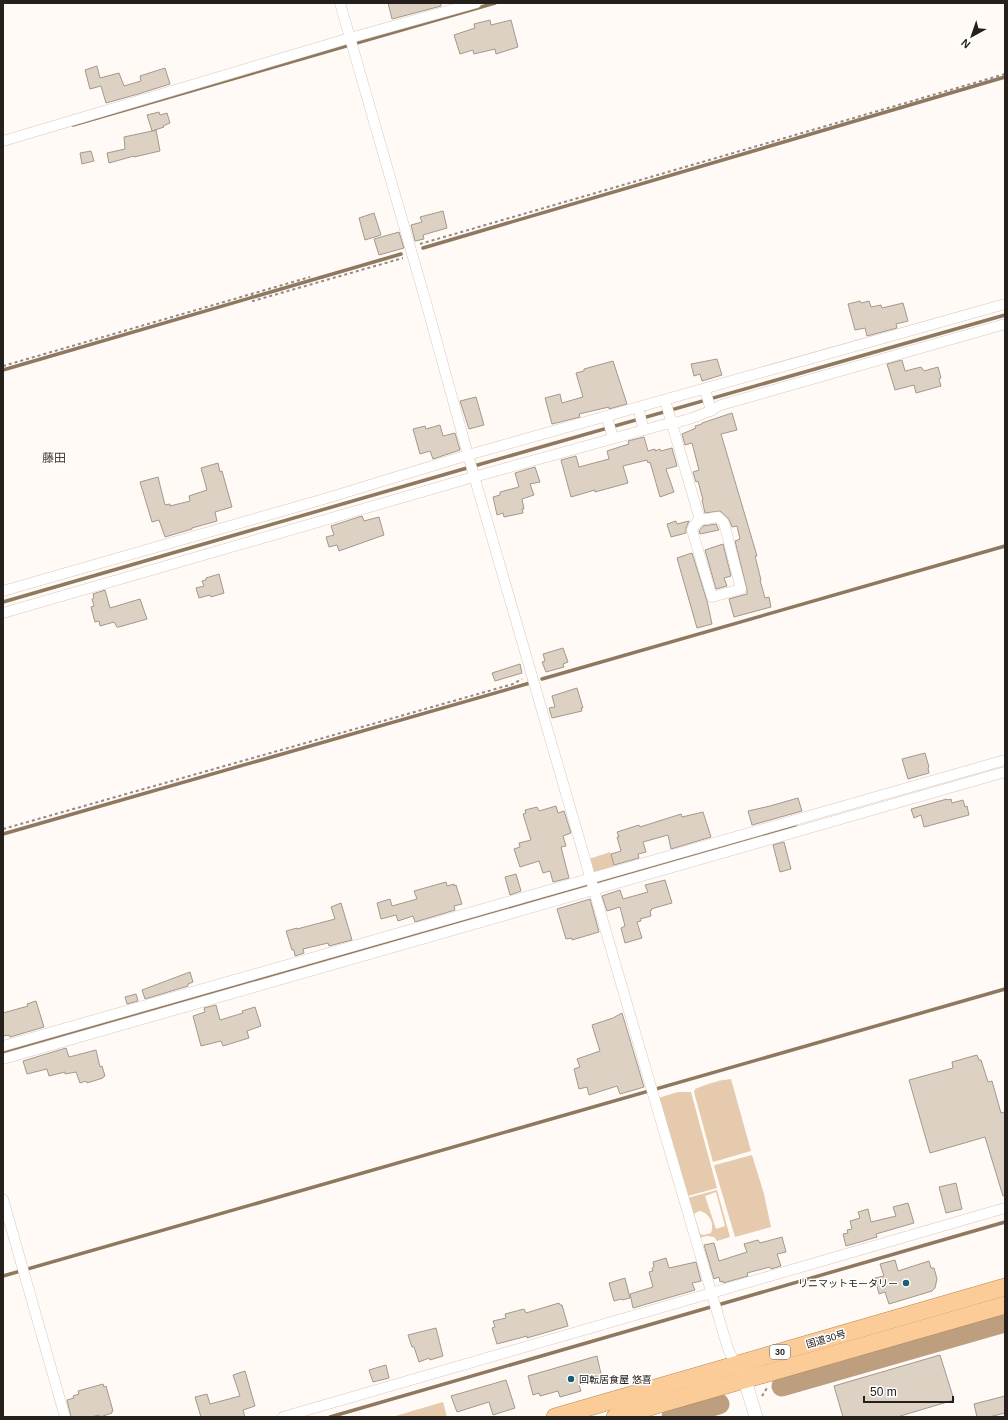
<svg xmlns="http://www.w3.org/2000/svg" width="1008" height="1420" font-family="Arial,'Noto Sans JP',sans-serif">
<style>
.green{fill:#e6caad;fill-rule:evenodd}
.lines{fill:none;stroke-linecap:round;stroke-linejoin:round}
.stream{stroke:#8f7860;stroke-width:3.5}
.river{stroke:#bd9e7e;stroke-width:21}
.building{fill:#ddd1c4;stroke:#a4988c}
.minor-casing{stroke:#d6c9bd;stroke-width:11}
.tertiary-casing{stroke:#d6c9bd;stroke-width:14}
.trunk-casing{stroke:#af885c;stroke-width:18}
.path{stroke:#8f8a85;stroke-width:2;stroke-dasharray:3 3;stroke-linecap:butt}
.minor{stroke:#fff;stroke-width:10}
.tertiary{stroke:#fff;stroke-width:13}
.trunk{stroke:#fbcc98;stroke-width:17}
.poi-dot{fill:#1a5f71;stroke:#fff;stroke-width:1.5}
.labels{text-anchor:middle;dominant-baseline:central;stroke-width:3;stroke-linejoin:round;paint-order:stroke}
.shield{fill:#fff;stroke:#66635f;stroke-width:1}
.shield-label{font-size:9px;font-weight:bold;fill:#25201b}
.poi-label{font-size:10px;fill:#25201b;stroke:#fff;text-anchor:end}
.street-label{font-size:10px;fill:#25201b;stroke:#fff}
.quarter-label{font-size:12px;fill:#493f34;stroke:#fff}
</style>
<rect width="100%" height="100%" fill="#fffaf5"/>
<g class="green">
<path d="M610,852l5,15 -20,6 -3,-2 -3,-12z"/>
<path d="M731,1079l20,72 -38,11 -19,-70 1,-3c12,-5 24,-9 36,-10z"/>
<path d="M678,1092h13l26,96 -29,8 -30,-98z"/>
<path d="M752,1155l12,39 7,33 -36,10 -21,-71 1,-1z"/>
<path d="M717,1190l13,47 -13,4 -3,-4 -7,-1 -8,2 -12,-40zM716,1192l9,34 -9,3 -11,-33zM699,1211c10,1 16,13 12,22l-7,2 -4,-1 -6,-20z"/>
<path d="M443,1402l4,15h-55z"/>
</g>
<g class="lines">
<g class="stream">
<path d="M73,125l422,-122"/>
<path d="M423,248l582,-171"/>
<path d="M3,370l398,-116"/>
<path d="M3,602l464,-134 538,-153"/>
<path d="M542,679l463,-133"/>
<path d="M3,834l527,-151"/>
<path d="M3,1053l793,-226"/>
<path d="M3,1276l1002,-287"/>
<path d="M330,1417l675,-195"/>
</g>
<g class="river">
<path d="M782,1386l223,-64"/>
<path d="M672,1417l47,-13"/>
</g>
</g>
<g class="building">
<path d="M388,3h53v3l-49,13z"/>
<path d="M490,20l1,5 20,-5 7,27 -22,7 -1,-5 -21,5 -1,-4 -13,4 -6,-19 21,-7 -1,-4z"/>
<path d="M97,66l3,12 19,-5 5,13 17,-5 -1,-5 25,-8 5,16 -32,10 -32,9 -5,-17 -11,3 -5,-19z"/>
<path d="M159,112l1,3 7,-2 3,10 -7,3 1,1 -12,4 4,-1 4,21 -26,6v-1l-25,7 -2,-10 18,-4 -1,-12 28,-6 -5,-16z"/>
<path d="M91,151l3,10 -12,3 -2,-11z"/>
<path d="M443,211l4,17 -24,7 1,4 -9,2 -4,-16 11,-3 -2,-5z"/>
<path d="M374,213l7,22 -16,5 -6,-22z"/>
<path d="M399,232l5,16 -25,7 -5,-16z"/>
<path d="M860,301l1,2 8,-2 2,6 10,-2 1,3 21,-5 5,18 -12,3 1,4 -30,8 -2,-8 -10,2 -7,-26z"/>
<path d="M717,359l5,16 -20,6 -2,-7 -6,2 -3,-12z"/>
<path d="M902,360l3,11 16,-4 3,4 14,-4 3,11 -2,1 2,7 -25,7 -2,-8 -19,5 -8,-26z"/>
<path d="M613,361l14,43 -18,5v-2l-30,7 1,3 -28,7 -7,-26 15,-4 2,9 21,-6 -7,-24 8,-2v-2z"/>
<path d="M476,397l8,28 -15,4 -9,-28z"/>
<path d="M732,413l5,17 -16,4 36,122h-2l6,24h-1l5,18 4,-1 2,10 -37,10 -5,-18 18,-5v-4l-12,-49 5,-2 -3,-13 -5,1 -3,-8 -9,-8 -15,2 -3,-13h1l-5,-19 -2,1 -3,-10 6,-2 -7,-27 -7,2 -3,-11 14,-6 -1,-2 7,-2v-1z"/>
<path d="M440,425l3,11 12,-3 5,17 -27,9 -3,-8 -10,3 -7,-25 12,-3 1,3z"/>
<path d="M644,437l4,14 7,-2v2l5,-2 1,2 11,-3 5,18 -11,3 8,23 -14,5 -10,-35 -2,1 -1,-3 -24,6 5,17 -33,9v-2l-24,7 -10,-37 15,-4 3,11 30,-8 -2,-8 22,-7 -1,-3z"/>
<path d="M218,463l2,9 2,-1 10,36 -17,5 2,9 -25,7v1l-27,8 -6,-17 -7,2 -12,-40 18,-5 7,28 5,-1v2l20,-5 -1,-5 18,-6 -6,-22z"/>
<path d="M535,467l5,15 -10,2 4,11 -12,4 2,10h-2l1,4 -19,4 -1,-4 -6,2 -4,-18 7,-2v-3l19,-5 -4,-14z"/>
<path d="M362,516l2,5 15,-4 5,18 -45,16 -2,-6 -8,2 -3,-10 8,-2 -3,-9z"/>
<path d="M676,521l1,3 12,-3 -3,7v5l-15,4 -4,-13z"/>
<path d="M716,524l3,6 -19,4 -1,-3 4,-5z"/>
<path d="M723,544l8,32 -7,2 3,8 -11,3 -11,-39z"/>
<path d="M692,553l15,48 5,23 -15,4 -20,-70z"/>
<path d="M219,574l5,19 -13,4 -1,-2 -11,3 -3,-10 8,-2 -2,-5 4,-1v-2z"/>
<path d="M105,590l5,18 30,-9 7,20 -28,8h-2l-3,-5 -14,4 -1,-5 -4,1 -4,-15 3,-1 -2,-7 2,-1 -1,-4z"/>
<path d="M563,648l5,14 -5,2 1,3 -18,5 -4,-10 3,-1 -2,-7z"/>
<path d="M520,664l2,9 -27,8 -3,-8z"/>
<path d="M577,688l6,20h-2l1,3 -30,7 -3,-10 6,-1 -3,-11z"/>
<path d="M925,753l4,14 -1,1 1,5 -21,6 -6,-20z"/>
<path d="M798,798l4,13 -50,14 -4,-14 22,-5z"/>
<path d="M947,799l1,1 3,-1 1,4 11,-3 2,7 2,-1 2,9 -45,12 -3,-12 -7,3 -3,-9z"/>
<path d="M556,806l2,7 6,-2 7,22 -8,3 3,10 -5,1 8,31 -16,4 -3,-11 -7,2 -4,-12 -19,6 -6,-18 6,-2 -1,-4 12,-3 -8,-26 3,-1 -1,-3 12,-3 2,4z"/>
<path d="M703,812l8,25 -40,12 -3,-14 -25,7 3,10 -8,2 1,4 -25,7 -3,-11 10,-3 -4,-14h2l-2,-5 22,-7 1,2 41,-13 1,3z"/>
<path d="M784,842l7,27 -11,3 -7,-27z"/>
<path d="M516,874l5,17 -11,4 -5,-18z"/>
<path d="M665,880l7,23 -21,6 1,1 -2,1 1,5 -11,3 1,2 -4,1 5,16 -17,5 -4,-15 4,-2 -5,-19 -13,4 -5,-15 18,-6 3,9 25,-7 -3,-7z"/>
<path d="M446,882l1,4 7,-2v2l2,-1 6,19 -8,2 1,4 -40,12 -2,-6 -15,5 -2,-6 -15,4 -4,-16 13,-4 2,7 25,-7 -3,-8z"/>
<path d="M590,899l9,33 -27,8v-2l-6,1 -9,-30z"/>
<path d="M341,903l11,37 -23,6 -1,-3 -25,6 1,4 -9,3 -1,-6h-2l-6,-19 11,-3v1l38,-10 -4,-12z"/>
<path d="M190,972l3,10 -5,2v2l-43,13 -3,-9z"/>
<path d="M136,994l2,7 -11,3 -2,-7z"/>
<path d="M36,1001l8,26 -34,10 -1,-2 -6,1v-23l25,-7 -1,-2z"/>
<path d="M216,1005l4,15 23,-7 -1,-2 13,-4 6,19 -14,5 2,7 -26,8 -2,-5 -20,5 -8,-30 12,-4 -1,-4z"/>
<path d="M622,1013l22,74 -24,7 -3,-8 -28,9 -2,-8 -8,2 -5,-20 6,-2 -3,-8 23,-8 -8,-26 21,-7z"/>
<path d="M66,1048l3,9 27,-7 4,17 2,-1 3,10 -2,1v1l-16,5 -1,-2 -6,2 -4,-11 -11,2v-2l-16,4 -2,-7 -20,5 -4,-13z"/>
<path d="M977,1055l2,5h2l7,22 4,-1 9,32 4,-1v83l-2,1 -18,-59 -55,16 -21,-73 44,-12 -1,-6z"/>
<path d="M956,1183l6,26 -16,4 -7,-26z"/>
<path d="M908,1203l6,20 -38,11 1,3 -31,9 -3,-12 5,-1 -1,-3 5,-1 -2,-8 10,-3 -2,-6 10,-3 3,13 25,-6 -3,-9z"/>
<path d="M782,1237l4,15 -9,2 4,12 -10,3 -1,-2 -23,6 1,3 -25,7v-2l-3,1 -1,-5 -5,2 -10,-34 10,-2 5,18 28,-9 -3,-8 14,-4 2,3z"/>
<path d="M666,1258l3,10 27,-6 5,19 -9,2 3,7 -62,18 -3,-14 23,-7 -4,-15 4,-1 -1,-3 2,-1 -1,-5z"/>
<path d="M895,1260l3,11 31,-10 2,7h3l3,11 -2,9 -3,3 -43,13 -4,-12 -6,2 -4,-16 9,-2 -4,-12z"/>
<path d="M625,1278l5,20 -8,2 -1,-1 -7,2 -5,-18z"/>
<path d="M559,1303l1,2h2l6,21 -41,12v-2l-30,8 -5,-16 3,-1 -2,-6 13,-3 -1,-4 19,-5 2,4z"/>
<path d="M436,1328l7,28 -13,4 -1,-2 -10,4 -5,-15h-2l-4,-12z"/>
<path d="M940,1355l14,45 -57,17h-54l-9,-31z"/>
<path d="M597,1356l4,18 -15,5 1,4 -8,2 2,6 -21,6 -2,-6 -18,5 -1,-3 -6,2 -5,-19z"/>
<path d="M386,1365l3,13 -16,4 -4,-12z"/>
<path d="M245,1371l10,35 -12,4 2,7h-44l-6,-20 12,-3 3,10 30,-8 -7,-21z"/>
<path d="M506,1380l9,28 -22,7 -4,-13 -32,10 -6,-16z"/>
<path d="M103,1384l1,3 2,-1 7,25h-1v2l-12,4 -1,-2 -8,2h-20l-4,-17 7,-2 -1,-2 6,-2 -1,-3z"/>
<path d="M1005,1396v17l-16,4h-12l-3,-13z"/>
</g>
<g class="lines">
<g class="minor-casing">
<g id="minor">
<path d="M340,3l87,303 41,149 183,632 77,262 8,16"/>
<path d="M3,141l347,-103 126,-35"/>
<path d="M705,389l6,22"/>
<path d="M665,400l35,120 -5,4 -3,6 20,67 29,-8 -17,-66 -6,-6 -18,3"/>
<path d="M638,408l6,22"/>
<path d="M607,417l6,21"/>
<path d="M3,591l321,-92 144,-44 537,-151"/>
<path d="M3,613l467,-135 196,-54c20,-2 37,-9 55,-19l284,-81"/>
<path d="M3,1046l1002,-286"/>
<path d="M3,1059l1002,-287"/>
<path d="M3,1199l62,218"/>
<path d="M283,1417l722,-209"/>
</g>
</g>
<g class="tertiary-casing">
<path id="tertiary" d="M740,1372l5,8 11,37"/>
</g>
<g class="trunk-casing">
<g id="trunk">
<path d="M555,1417l450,-130"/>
<path d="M615,1417l390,-112"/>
</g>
</g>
<g class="path">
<path d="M420,244l585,-170"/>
<path d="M252,294l1,7 150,-43"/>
<path d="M3,366l307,-89"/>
<path d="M3,829l510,-145 9,-5"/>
<path d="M762,1396l5,-8"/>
</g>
<use href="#minor" class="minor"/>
<use href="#tertiary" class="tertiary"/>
<use href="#trunk" class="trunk"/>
</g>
<g class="poi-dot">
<circle cx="906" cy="1283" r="4"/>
<circle cx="571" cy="1379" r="4"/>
</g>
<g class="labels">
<rect class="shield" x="770" y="1345" width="20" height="14" rx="3"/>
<g class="shield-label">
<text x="780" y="1352">30</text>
</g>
<g class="poi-label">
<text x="898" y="1283">リニマットモータリー</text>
<text x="579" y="1379" text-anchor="start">回転居食屋 悠喜</text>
</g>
<g class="street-label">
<text transform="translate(826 1339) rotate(-16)">国道30号</text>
</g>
<g class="quarter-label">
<text x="54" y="458">藤田</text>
</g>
</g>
<rect width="1008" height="1420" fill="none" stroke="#25201b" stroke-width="8"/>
<g transform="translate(972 36) rotate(220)" stroke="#ffffff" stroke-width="3" paint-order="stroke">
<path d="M0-3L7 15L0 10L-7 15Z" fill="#25201b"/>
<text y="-6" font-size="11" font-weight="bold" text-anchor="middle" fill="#25201b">N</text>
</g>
<path d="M864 1396v6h89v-6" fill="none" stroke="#25201b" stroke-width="2"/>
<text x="870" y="1396" font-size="12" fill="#25201b" stroke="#ffffff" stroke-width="3" paint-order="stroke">50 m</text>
</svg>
